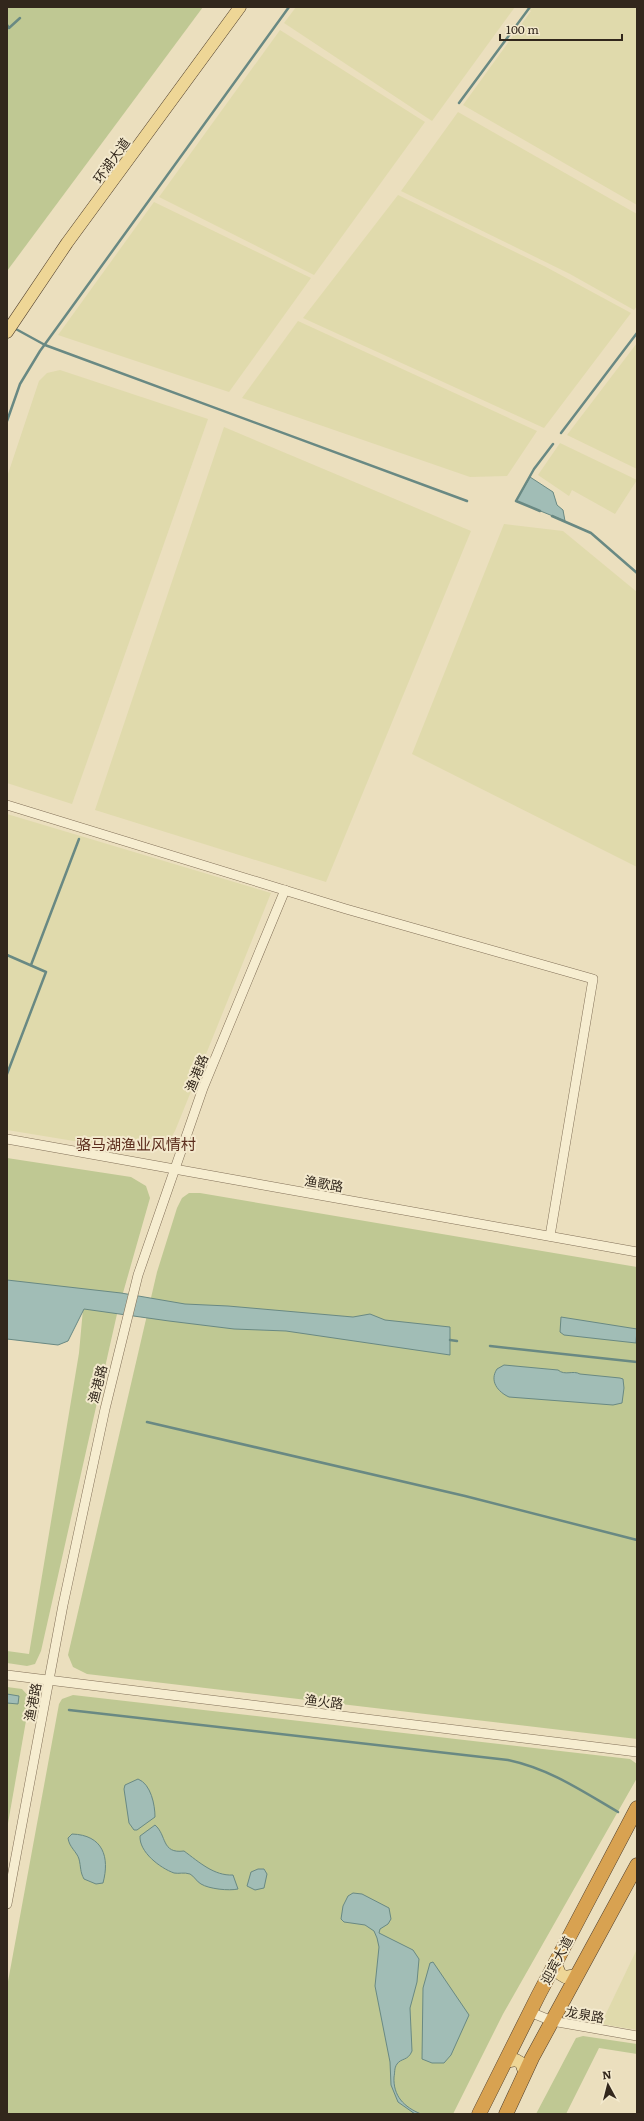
<svg xmlns="http://www.w3.org/2000/svg" width="644" height="2121" font-family="Literata,'Noto Sans SC',serif">
<style>
.farmland{fill:#e0daac}
.green{fill:#bfc893}
.water{fill:#a1bdb6;stroke:#698983}
.lines{fill:none;stroke-linecap:round;stroke-linejoin:round}
.stream{stroke:#698983;stroke-width:2.5}
.minor-casing{stroke:#827058;stroke-width:10}
.major-casing{stroke:#4f3e2c;stroke-width:13}
.highway-casing{stroke:#4f3e2c;stroke-width:15}
.minor{stroke:#f6edd0;stroke-width:9}
.major{stroke:#eed696;stroke-width:12}
.highway{stroke:#d8a251;stroke-width:14}
.labels{text-anchor:middle;dominant-baseline:central;stroke-width:4;stroke-linejoin:round;paint-order:stroke}
.street-label{font-size:13px;fill:#32271c;stroke:#f3e9cd}
.quarter-label{font-size:15px;fill:#5c2d1d;stroke:#f3e9cd}
</style>
<rect width="100%" height="100%" fill="#ebdfbe"/>
<g class="farmland">
<path d="M296,7h219l-83,114 -148,-98z"/>
<path d="M524,7h113v198l-174,-100 68,-94z"/>
<path d="M280,30l145,92 -111,153 -155,-78z"/>
<path d="M458,112l179,102v92l-3,4 -64,-36 -169,-83z"/>
<path d="M398,195l148,72 85,46 -87,115 -241,-110z"/>
<path d="M154,202l157,76 -82,114 -171,-57z"/>
<path d="M298,321l239,110 -30,45 -37,1 -228,-79z"/>
<path d="M637,343v126l-70,-34z"/>
<path d="M60,370l148,49 -136,385 -65,-21v-306l32,-96 8,-8z"/>
<path d="M224,427l247,104 -145,351 -231,-72z"/>
<path d="M560,443l77,37 -22,34 -43,-24 -3,6 -31,-21z"/>
<path d="M504,524l59,7 74,61v275l-225,-113z"/>
<path d="M7,814l264,79 -96,238 -7,12 -8,6 -13,4 -140,-23z"/>
<path d="M637,1949v81l-36,-6z"/>
</g>
<g class="green">
<path d="M7,7h196l-196,264z"/>
<path d="M7,1158l124,19 15,9 4,12 -33,116 -76,337 -6,13 -8,2 -20,-3v-12l22,3 50,-301 4,-44 -66,-27 -10,-2z"/>
<path d="M189,1193h11l437,74v472l-550,-65 -14,-7 -5,-12 89,-383 20,-64 5,-10z"/>
<path d="M7,1687l15,2 8,9 -23,131z"/>
<path d="M73,1695l557,64 7,5v14l-134,236 -50,100h-446v-127l52,-283 3,-5z"/>
<path d="M583,2036l54,8v10l-38,-6 -33,66h-30l40,-76z"/>
</g>
<g class="water">
<path d="M530,477l23,15 4,13 6,5 2,11 -49,-20z"/>
<path d="M7,1280l114,13 64,11 43,2 125,11 17,-3 15,6 65,7v28l-164,-24 -52,-2 -65,-8 -85,-12 -16,32 -10,4 -51,-6z"/>
<path d="M561,1317l76,12 -1,14 -72,-8 -4,-3z"/>
<path d="M504,1365l54,5c7,6 15,0 22,4l40,4 3,1 1,9 -2,15 -9,2 -104,-8c-11,-5 -20,-16 -12,-28z"/>
<path d="M7,1694l12,2 -1,8 -11,-1z"/>
<path d="M138,1779c13,5 17,26 17,38l-18,13h-3l-5,-7 -5,-34 1,-4z"/>
<path d="M155,1825c12,10 6,29 29,26 15,11 30,25 49,24l5,14c-9,2 -29,0 -37,-5 -4,-2 -7,-8 -11,-10 -6,-2 -11,0 -16,-1 -14,-5 -35,-21 -34,-37z"/>
<path d="M72,1834c31,1 38,23 31,49l-7,1 -12,-5c-4,-7 -3,-12 -5,-20 -2,-7 -10,-12 -11,-21z"/>
<path d="M258,1869h6l3,5 -3,14 -9,2 -8,-4 4,-14z"/>
<path d="M353,1893l9,1 27,14 2,11 -3,5 -8,5 -1,4 34,17 6,9 -2,23 -7,26 2,43c-4,10 -11,7 -15,13 -3,4 -2,9 -3,13 -1,19 10,30 27,37h-6l-17,-12 -7,-17 -1,-23 -15,-76 4,-39 -2,-9 -3,-7 -9,-6 -21,-3 -3,-3 2,-13 5,-10z"/>
<path d="M433,1962l36,53 -18,40 -7,8h-12l-10,-4 1,-71 7,-25z"/>
</g>
<g class="lines">
<g class="stream">
<path d="M7,25l2,3 11,-10"/>
<path d="M459,103l71,-96"/>
<path d="M14,328l31,17 422,156"/>
<path d="M7,421l13,-37 20,-33 249,-344"/>
<path d="M561,433l76,-100"/>
<path d="M540,511l-24,-10 18,-32 19,-25"/>
<path d="M552,516l39,17 46,40"/>
<path d="M7,955l39,17 -39,102"/>
<path d="M31,965l48,-126"/>
<path d="M450,1340l7,1"/>
<path d="M490,1346l147,16"/>
<path d="M147,1422l318,74 172,44"/>
<path d="M69,1710l439,50c42,9 74,31 110,52"/>
</g>
<g class="minor-casing">
<g id="minor">
<path d="M7,805l339,104 247,70 -43,257"/>
<path d="M7,1139l630,113"/>
<path d="M7,1675l630,77"/>
<path d="M7,1904l56,-299 42,-196 33,-134 65,-187 82,-198"/>
<path d="M530,2012l22,9 85,15"/>
</g>
</g>
<g class="major-casing">
<g id="major">
<path d="M7,332l60,-89 173,-236"/>
<path d="M555,1962l5,12 5,3 12,-2"/>
<path d="M505,2062l11,-2 5,3 4,11"/>
</g>
</g>
<g class="highway-casing">
<g id="highway">
<path d="M479,2114l59,-118 99,-188"/>
<path d="M506,2114l26,-56 105,-193"/>
</g>
</g>
<use href="#minor" class="minor"/>
<use href="#major" class="major"/>
<use href="#highway" class="highway"/>
</g>
<g class="labels">
<g class="street-label">
<text transform="translate(111 160) rotate(-54)">环湖大道</text>
<text transform="translate(196 1073) rotate(-68)">渔港路</text>
<text transform="translate(324 1183) rotate(10)">渔歌路</text>
<text transform="translate(97 1384) rotate(-76)">渔港路</text>
<text transform="translate(324 1701) rotate(7)">渔火路</text>
<text transform="translate(32 1702) rotate(-79)">渔港路</text>
<text transform="translate(556 1960) rotate(-62)">迎宾大道</text>
<text transform="translate(585 2014) rotate(10)">龙泉路</text>
</g>
<g class="quarter-label">
<text x="136" y="1143">骆马湖渔业风情村</text>
</g>
</g>
<rect width="644" height="2121" fill="none" stroke="#32271c" stroke-width="16"/>
<g transform="translate(608 2085) rotate(353)" stroke="#f3e9cd" stroke-width="3" paint-order="stroke">
<path d="M0-3L7 15L0 10L-7 15Z" fill="#32271c"/>
<text y="-6" font-size="11" font-weight="bold" text-anchor="middle" fill="#32271c">N</text>
</g>
<path d="M500 34v6h122v-6" fill="none" stroke="#32271c" stroke-width="2"/>
<text x="506" y="34" font-size="12" fill="#32271c" stroke="#f3e9cd" stroke-width="3" paint-order="stroke">100 m</text>
</svg>
